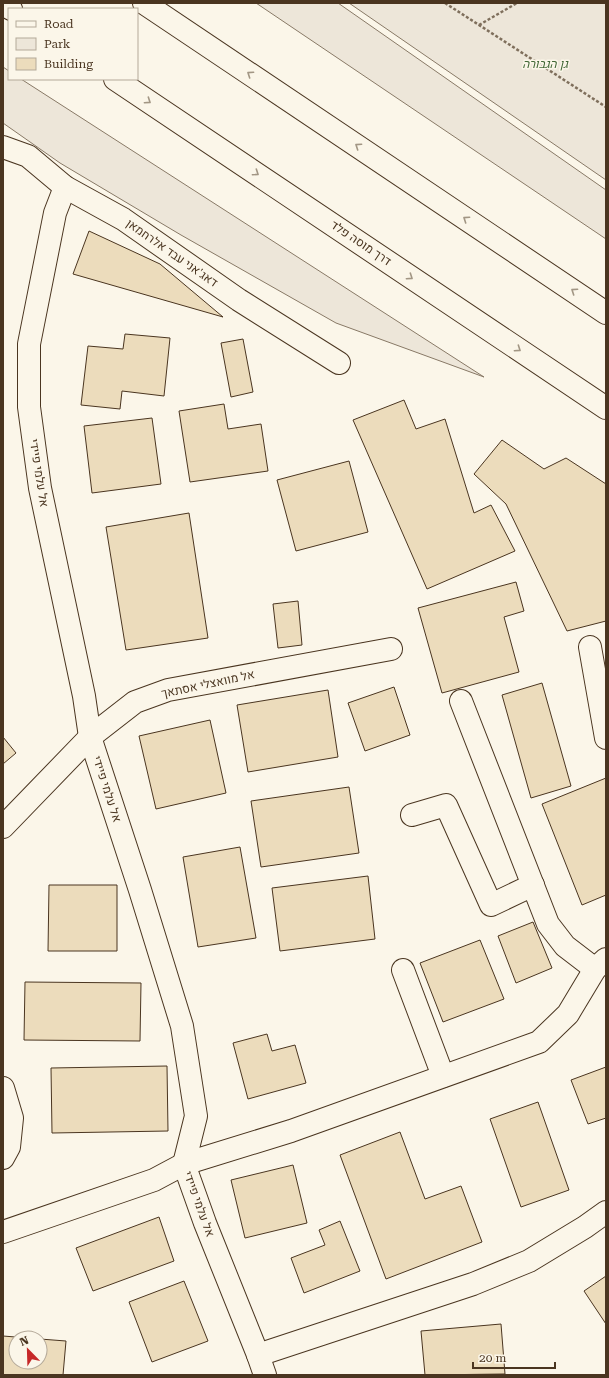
<svg xmlns="http://www.w3.org/2000/svg" width="609" height="1378" font-family="'Roboto Serif',Heebo,serif">
<style>
.green{fill:#ede6d9;stroke:#887966}
.building{fill:#ecdcbc;stroke:#4a3520}
.lines{fill:none;stroke-linecap:round;stroke-linejoin:round}
.minor-casing{stroke:#4a3520;stroke-width:24}
.highway-casing{stroke:#4a3520;stroke-width:24}
.path{stroke:#7f6f5c;stroke-width:2.5;stroke-dasharray:3 2;stroke-linecap:butt}
.minor{stroke:#fbf6e9;stroke-width:22}
.highway{stroke:#fbf6e9;stroke-width:22}
.oneway{stroke:#a29684}
.labels{text-anchor:middle;dominant-baseline:central;stroke-width:3;stroke-linejoin:round;paint-order:stroke}
.park-label{font-size:12px;font-style:italic;fill:#436837;stroke:#fbf6e9}
.street-label{font-size:12px;fill:#4a3520;stroke:#fbf6e9}
</style>
<rect width="100%" height="100%" fill="#fbf6e9"/>
<g class="green">
<path d="M256,3h82l268,187v49z"/>
<path d="M349,3h257v177z"/>
<path d="M3,67l6,4v8h12l463,298 -148,-54 -155,-88 -121,-72 -57,-40z"/>
</g>
<g class="building">
<path d="M89,231l71,33 63,53 -150,-43z"/>
<path d="M125,334l45,4 -6,58 -42,-5 -2,18 -39,-4 7,-59 35,3z"/>
<path d="M243,339l10,53 -22,5 -10,-54z"/>
<path d="M404,400l12,29 29,-10 29,94 17,-8 24,46 -88,38 -74,-169z"/>
<path d="M224,404l4,25 33,-5 7,47 -78,11 -11,-71z"/>
<path d="M152,418l9,66 -69,9 -8,-67z"/>
<path d="M502,440l42,29 22,-11 40,26v137l-39,10 -61,-127 -32,-30z"/>
<path d="M349,461l19,71 -72,19 -19,-71z"/>
<path d="M189,513l19,125 -82,12 -20,-123z"/>
<path d="M516,582l8,29 -20,6 15,55 -77,21 -24,-85z"/>
<path d="M298,601l4,44 -24,3 -5,-44z"/>
<path d="M542,683l29,103 -40,12 -29,-103z"/>
<path d="M394,687l16,48 -45,16 -17,-48z"/>
<path d="M328,690l10,67 -90,15 -11,-67z"/>
<path d="M210,720l16,73 -70,16 -17,-73z"/>
<path d="M3,737l13,16 -13,11z"/>
<path d="M606,778v117l-24,10 -40,-101z"/>
<path d="M349,787l10,66 -98,14 -10,-66z"/>
<path d="M240,847l16,91 -58,9 -15,-90z"/>
<path d="M368,876l7,63 -95,12 -8,-63z"/>
<path d="M49,885h68v66h-69z"/>
<path d="M533,922l19,46 -36,15 -18,-47z"/>
<path d="M480,940l24,59 -61,23 -23,-59z"/>
<path d="M25,982l116,1 -1,58 -116,-1z"/>
<path d="M267,1034l5,17 23,-6 11,38 -58,16 -15,-56z"/>
<path d="M167,1066l1,65 -116,2 -1,-65z"/>
<path d="M606,1067v51l-18,6 -17,-44z"/>
<path d="M538,1102l31,88 -48,17 -31,-88z"/>
<path d="M400,1132l25,67 36,-13 21,56 -96,37 -46,-124z"/>
<path d="M293,1165l14,58 -62,15 -14,-58z"/>
<path d="M159,1217l15,44 -81,30 -17,-43z"/>
<path d="M340,1221l20,50 -56,22 -13,-35 34,-13 -6,-15z"/>
<path d="M606,1276v48l-22,-33z"/>
<path d="M184,1281l24,60 -56,21 -23,-60z"/>
<path d="M501,1324l4,50 -80,1 -4,-44z"/>
<path d="M3,1336l25,2h-12v24h24v-23l26,2 -3,34h-60z"/>
</g>
<g class="lines">
<g class="minor-casing">
<g id="minor">
<path d="M3,147l25,9 37,31 58,32 116,81 100,63"/>
<path d="M65,187l-10,26 -26,131v63l11,81 44,208 6,41 50,153 42,136 14,90 -12,48 21,59 53,132 7,20"/>
<path d="M590,647l16,91"/>
<path d="M461,701l87,223 17,22 30,23"/>
<path d="M412,815l34,-10 45,100 42,-20"/>
<path d="M3,827l87,-90 45,-35 33,-12 223,-41"/>
<path d="M403,970l40,106"/>
<path d="M3,1088l9,30 -3,29 -6,11"/>
<path d="M3,1232l151,-52 30,-16 107,-33 248,-89 29,-28 27,-45 11,-10"/>
<path d="M258,1355l215,-71 56,-23 56,-34 21,-15"/>
</g>
</g>
<g class="highway-casing">
<g id="highway">
<path d="M144,3l462,310"/>
<path d="M3,4l8,5"/>
<path d="M115,79l491,329"/>
</g>
</g>
<g class="path">
<path d="M445,3l161,104"/>
<path d="M479,25l38,-22"/>
</g>
<use href="#minor" class="minor"/>
<use href="#highway" class="highway"/>
</g>
<defs><path id="oneway-chevron" d="M-2-3.5L2.5 0L-2 3.5" fill="none" stroke-width="1.6" stroke-linecap="round" stroke-linejoin="round"/></defs>
<g class="oneway">
<use href="#oneway-chevron" transform="translate(250 74) rotate(-146)"/>
<use href="#oneway-chevron" transform="translate(148 101) rotate(34)"/>
<use href="#oneway-chevron" transform="translate(358 146) rotate(-146)"/>
<use href="#oneway-chevron" transform="translate(256 173) rotate(34)"/>
<use href="#oneway-chevron" transform="translate(466 219) rotate(-146)"/>
<use href="#oneway-chevron" transform="translate(410 277) rotate(34)"/>
<use href="#oneway-chevron" transform="translate(574 291) rotate(-146)"/>
<use href="#oneway-chevron" transform="translate(518 349) rotate(34)"/>
</g>
<g class="labels">
<g class="park-label">
<text x="545" y="64">גן הגבורה</text>
</g>
<g class="street-label">
<text transform="translate(361 243) rotate(34)">דרך מוסה פלד</text>
<text transform="translate(172 253) rotate(35)">דאג'אני עבד אלרחמאן</text>
<text transform="translate(39 473) rotate(81)">אל עלמי פיידי</text>
<text transform="translate(208 684) rotate(-12)">אל מוואצלי אסתאך</text>
<text transform="translate(107 789) rotate(72)">אל עלמי פיידי</text>
<text transform="translate(199 1204) rotate(70)">אל עלמי פיידי</text>
</g>
</g>
<rect width="609" height="1378" fill="none" stroke="#4a3520" stroke-width="8"/>
<rect x="8" y="8" width="130" height="72" fill="#fbf6e9" stroke="#b4a999"/>
<rect x="16" y="21" width="20" height="6" fill="#fbf6e9" stroke="#b4a999"/>
<text x="44" y="28" font-size="12" fill="#4a3520">Road</text>
<rect x="16" y="38" width="20" height="12" fill="#ede6d9" stroke="#b4a999"/>
<text x="44" y="48" font-size="12" fill="#4a3520">Park</text>
<rect x="16" y="58" width="20" height="12" fill="#ecdcbc" stroke="#b4a999"/>
<text x="44" y="68" font-size="12" fill="#4a3520">Building</text>
<g transform="translate(28 1350) rotate(337)"><circle r="19" fill="#fbf6e9" stroke="#b4a999"/>
<path d="M0-3L7 15L0 10L-7 15Z" fill="#c62828"/>
<text y="-6" font-size="11" font-weight="bold" text-anchor="middle" fill="#4a3520">N</text>
</g>
<path d="M473 1362v6h82v-6" fill="none" stroke="#4a3520" stroke-width="2"/>
<text x="479" y="1362" font-size="12" fill="#4a3520" stroke="#fbf6e9" stroke-width="3" paint-order="stroke">20 m</text>
</svg>
